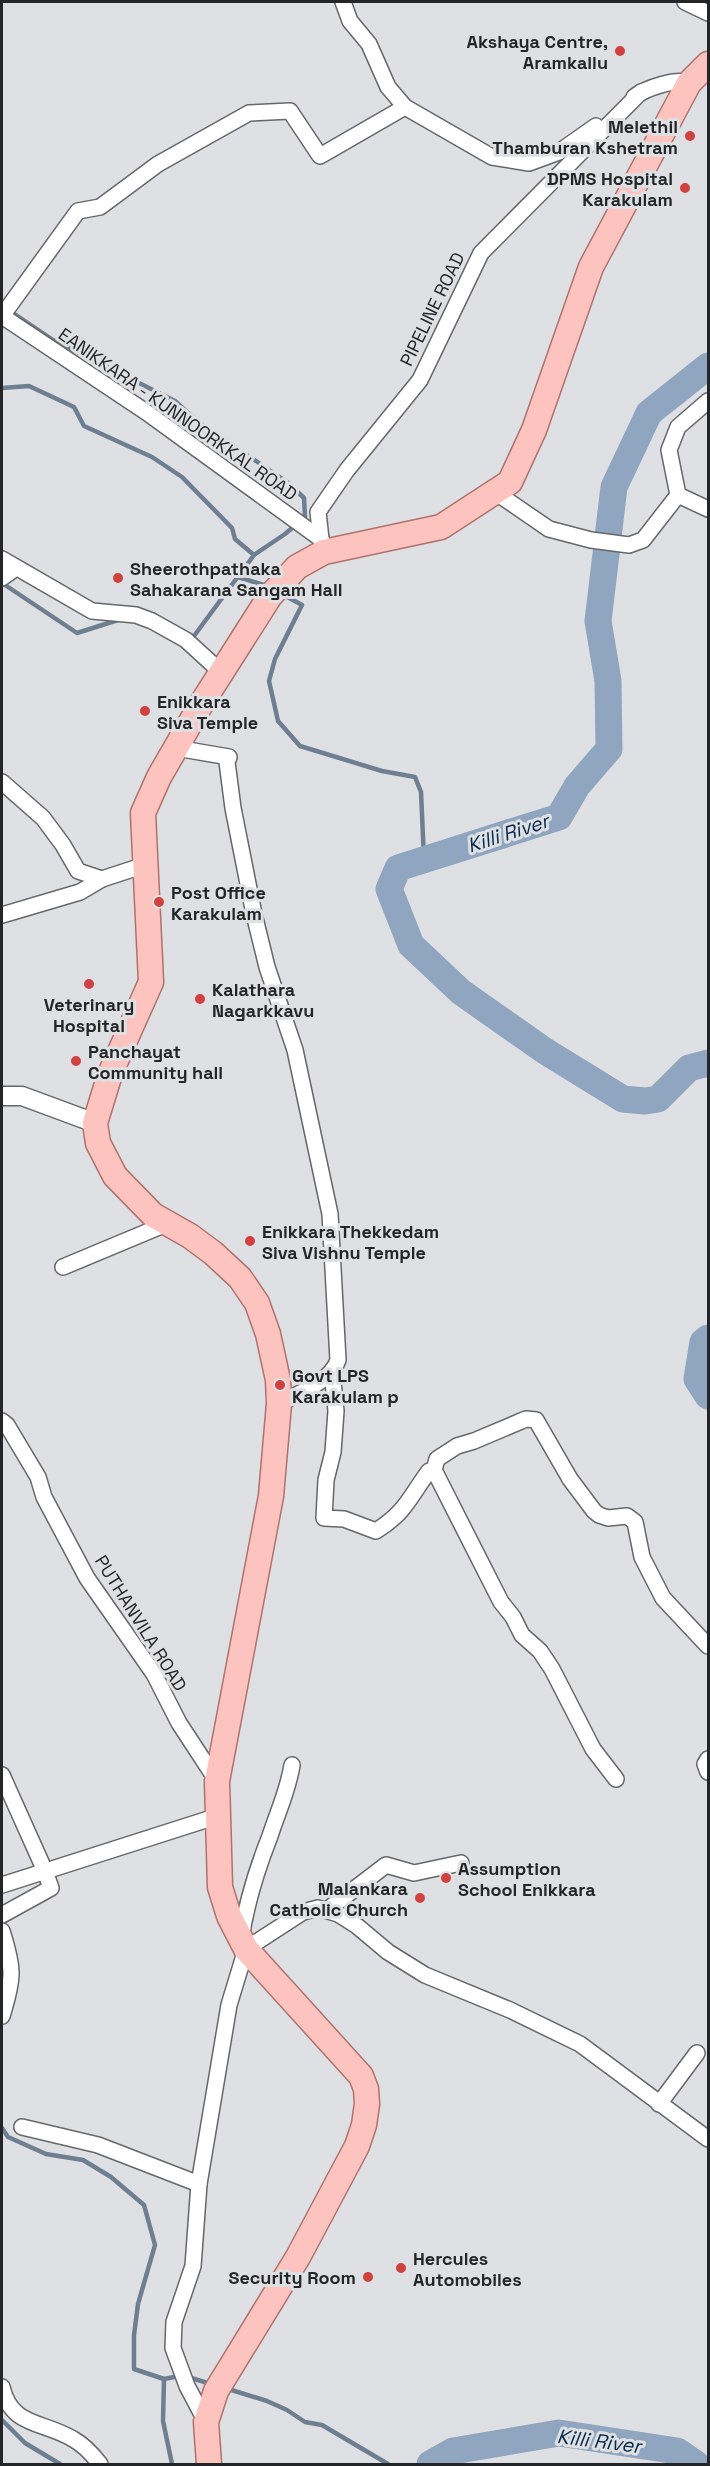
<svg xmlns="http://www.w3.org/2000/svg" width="710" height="2466" font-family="'Space Grotesk',sans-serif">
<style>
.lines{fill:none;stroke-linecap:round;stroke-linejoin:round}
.stream{stroke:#6f7f92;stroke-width:4.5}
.river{stroke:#8fa5c0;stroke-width:27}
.minor-casing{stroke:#656769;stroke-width:18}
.tertiary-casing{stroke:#656769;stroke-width:21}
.primary-casing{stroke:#b0726e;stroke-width:27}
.minor{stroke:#fff;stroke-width:15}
.tertiary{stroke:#fff;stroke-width:18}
.primary{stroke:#fdc4bf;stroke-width:24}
.poi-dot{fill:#d0413f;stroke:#dee0e3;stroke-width:2}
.labels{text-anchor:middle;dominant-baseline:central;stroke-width:6;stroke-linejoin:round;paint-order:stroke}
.poi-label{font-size:18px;font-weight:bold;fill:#242526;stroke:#dee0e3;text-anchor:start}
.street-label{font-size:18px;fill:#242526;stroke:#dee0e3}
.water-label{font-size:20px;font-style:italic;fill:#062a4d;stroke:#dee0e3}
</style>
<rect width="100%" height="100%" fill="#dee0e3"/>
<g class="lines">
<g class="stream">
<path d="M10,311l43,29 122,61 22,20 90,61 17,16 1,19 -20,17 -31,21"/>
<path d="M2,388l27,-2 45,21 10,19 68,31 30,20 50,51 3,11 19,16 -63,85"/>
<path d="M238,577l29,9"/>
<path d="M2,583l75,50 41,-13"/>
<path d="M282,594l20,11 -27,54 -6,22 9,40 22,25 82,25 33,6 6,15 3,67"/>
<path d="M2,2128l6,9 38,17 37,6 28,17 33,28 11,40 -17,59 -4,31v34l30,10"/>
<path d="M188,2377l23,7"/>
<path d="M225,2388l42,13 20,9 18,12 17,3 66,39"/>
<path d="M2,2420l23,23 35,21"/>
<path d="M172,2464l-9,-43 1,-42 15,-3"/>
</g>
<g class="river">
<path d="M708,366l-59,47 -35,74 -16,134 10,60 1,68 -32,37 -18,31 -161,51 -9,21 22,56 50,47 84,59 78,48 22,2 13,-2 31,-31 19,-5"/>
<path d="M708,1338l-5,4 -6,37 11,17"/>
<path d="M430,2464l23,-13 106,-18 118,18 19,13"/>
</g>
<g class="minor-casing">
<g id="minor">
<path d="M343,2l7,19 19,23 19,43 17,20 87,50 37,6 30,-11 37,-26"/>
<path d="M685,2l23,11"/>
<path d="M634,97c12,-9 42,-19 55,-14"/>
<path d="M2,316l76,-105 22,-4 58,-43 91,-51 41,-2 30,45 85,-49"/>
<path d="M2,316l144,96 175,127 1,4"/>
<path d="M495,492l54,37 42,11 38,5 14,-5 35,-45 30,14"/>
<path d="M678,495l-9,-45 9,-23 30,-26"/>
<path d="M321,539l-3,-27 29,-42 73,-90 61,-127 160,-161"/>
<path d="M2,559l90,52 44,4 16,6 34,19 36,33"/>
<path d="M2,578l14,-10"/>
<path d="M176,748l53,9 -2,5 6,46 21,106 13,53 28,83 35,164 8,146c-7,22 -40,33 -59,44"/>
<path d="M2,782l41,36 20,27 15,26 24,8 43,-14"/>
<path d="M2,915l78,-23 22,-13"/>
<path d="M63,1267l103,-43"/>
<path d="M332,1371l4,40 -3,41 -7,28 -2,38 20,1 32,12c30,-19 33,-33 53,-60l5,-1 67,132 12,15 9,18 18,16 12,18 41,80 23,30"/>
<path d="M2,1421l5,4 31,52 6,20 43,81 67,96 25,49 38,58"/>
<path d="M434,1470l3,-11 20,-13 17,-5 52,-22 10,1 34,59 24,32 5,4 9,3 19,-2 8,6 7,35 21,41 45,48"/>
<path d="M708,1759l-3,5 3,8"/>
<path d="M2,1775l43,96 6,17 -49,27"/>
<path d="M2,1885l216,-69"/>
<path d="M327,1910l59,-45 28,8 47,-10"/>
<path d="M2,1931c12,38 12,46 0,85"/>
<path d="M241,1939c5,-35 16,-70 29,-103 8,-25 18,-45 22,-71"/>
<path d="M659,2104l38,-51"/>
<path d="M22,2127l76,18 101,39"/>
<path d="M2,2387c9,40 41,34 71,52 11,6 20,16 27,25"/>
<path d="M206,2422l-19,-36 -14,-38 1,-26 19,-56 6,-82 30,-179 17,-56 57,-37 15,-4 20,6 19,12 31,26 37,23 85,35 70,34 128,95"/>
</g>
</g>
<g class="tertiary-casing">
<path id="tertiary" d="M2,1096h20l73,27"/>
</g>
<g class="primary-casing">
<path id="primary" d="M209,2464l-3,-42 10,-31 82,-134 59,-111 7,-21 3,-21 -1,-15 -5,-13 -115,-127 -17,-33 -9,-29 -3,-106 54,-285 8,-92 -1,-24 -10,-46 -11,-31 -17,-25 -27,-25 -23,-17 -37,-21 -38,-39 -17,-33 -3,-20 15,-49 41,-92 -8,-169 16,-36 41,-71 70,-110 27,-29 27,-15 117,-25 69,-45 24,-52 57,-163 98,-184 19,-19"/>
</g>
<use href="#minor" class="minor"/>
<use href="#tertiary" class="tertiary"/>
<use href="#primary" class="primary"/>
</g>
<g class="poi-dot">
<circle cx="620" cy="51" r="6"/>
<circle cx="690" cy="136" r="6"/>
<circle cx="685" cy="188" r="6"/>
<circle cx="118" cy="578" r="6"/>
<circle cx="145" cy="711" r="6"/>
<circle cx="159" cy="902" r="6"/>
<circle cx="89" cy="984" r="6"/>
<circle cx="200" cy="999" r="6"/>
<circle cx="76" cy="1061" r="6"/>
<circle cx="250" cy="1241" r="6"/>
<circle cx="280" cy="1385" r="6"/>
<circle cx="446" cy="1878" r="6"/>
<circle cx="420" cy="1898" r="6"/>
<circle cx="401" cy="2268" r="6"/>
<circle cx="368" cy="2277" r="6"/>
</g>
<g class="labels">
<g class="poi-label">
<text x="608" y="41" text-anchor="end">Akshaya Centre,<tspan x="608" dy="21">Aramkallu</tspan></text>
<text x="678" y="126" text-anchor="end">Melethil<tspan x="678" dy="21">Thamburan Kshetram</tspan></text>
<text x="673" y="178" text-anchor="end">DPMS Hospital<tspan x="673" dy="21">Karakulam</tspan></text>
<text x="130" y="568">Sheerothpathaka<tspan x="130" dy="21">Sahakarana Sangam Hall</tspan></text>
<text x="157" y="701">Enikkara<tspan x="157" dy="21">Siva Temple</tspan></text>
<text x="171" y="892">Post Office<tspan x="171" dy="21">Karakulam</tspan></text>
<text x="212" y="989">Kalathara<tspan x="212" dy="21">Nagarkkavu</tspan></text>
<text x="89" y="1004" text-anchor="middle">Veterinary<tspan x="89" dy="21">Hospital</tspan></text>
<text x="88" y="1051">Panchayat<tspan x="88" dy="21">Community hall</tspan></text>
<text x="262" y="1231">Enikkara Thekkedam<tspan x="262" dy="21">Siva Vishnu Temple</tspan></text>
<text x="292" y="1375">Govt LPS<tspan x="292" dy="21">Karakulam p</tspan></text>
<text x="458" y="1868">Assumption<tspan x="458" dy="21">School Enikkara</tspan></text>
<text x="408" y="1888" text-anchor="end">Malankara<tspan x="408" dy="21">Catholic Church</tspan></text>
<text x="413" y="2258">Hercules<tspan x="413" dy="21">Automobiles</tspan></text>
<text x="356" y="2277" text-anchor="end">Security Room</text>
</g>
<g class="street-label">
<text transform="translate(432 309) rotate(-64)">PIPELINE ROAD</text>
<text transform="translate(178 414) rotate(35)">EANIKKARA - KUNNOORKKAL ROAD</text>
<text transform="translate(141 1623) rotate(58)">PUTHANVILA ROAD</text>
</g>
<g class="water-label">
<text transform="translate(508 833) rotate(-18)">Killi River</text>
<text transform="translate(599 2441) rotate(7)">Killi River</text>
</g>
</g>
<rect width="710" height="2466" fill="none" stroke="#242526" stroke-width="6"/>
</svg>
